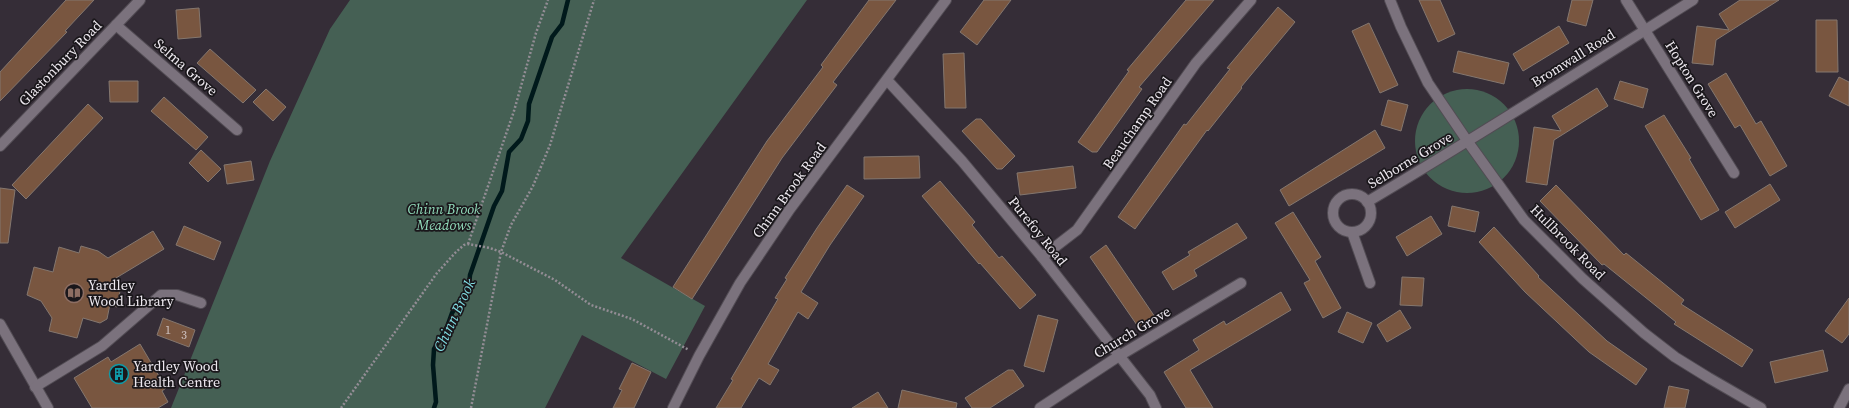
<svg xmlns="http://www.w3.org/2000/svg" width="1849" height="408" font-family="'Source Serif 4',serif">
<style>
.green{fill:#456054}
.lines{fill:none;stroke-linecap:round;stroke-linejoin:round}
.stream{stroke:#00191b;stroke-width:4.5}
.building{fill:#795640;stroke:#84776f}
.minor-casing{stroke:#524c54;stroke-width:12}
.path{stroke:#938d95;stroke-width:2.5;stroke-dasharray:2 2;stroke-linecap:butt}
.minor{stroke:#7b727d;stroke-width:10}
.labels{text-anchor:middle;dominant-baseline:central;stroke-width:3.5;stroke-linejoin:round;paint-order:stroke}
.number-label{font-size:12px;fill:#d0c4c3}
.street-label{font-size:14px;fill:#ede8ef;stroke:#1a171b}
.park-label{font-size:14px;font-style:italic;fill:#91dbba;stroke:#1a171b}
.poi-label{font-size:14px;fill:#ede8ef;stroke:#1a171b;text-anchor:start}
.water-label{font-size:15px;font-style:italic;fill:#7fdae0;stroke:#1a171b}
</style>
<rect width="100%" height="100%" fill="#352d37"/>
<g class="green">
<path d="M350,0h457l-186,258 84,48 -39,73 -84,-44 -37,73h-374l99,-247 60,-132z"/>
<circle cx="1467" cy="141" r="52"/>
</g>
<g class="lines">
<path class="stream" d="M434,408l2,-6 -3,-37 1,-16 13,-22 5,-14 17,-27 1,-11 24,-69 8,-15 7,-39 12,-13 7,-18 1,-17 23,-67 10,-13 6,-24"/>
</g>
<g class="building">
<path d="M66,0h28l-29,31 2,1 -67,69v-29z"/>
<path d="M869,0h27l-63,82 4,3 -55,73 -90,141 -19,-12 94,-146 56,-74 -2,-2z"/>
<path d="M984,0h27l-34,45 -17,-13z"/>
<path d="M1186,0h28l-75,87 3,2 -45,63h-5l-14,-10 51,-71 -2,-1z"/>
<path d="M1419,0h21l15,34 -17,8z"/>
<path d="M1572,0h21l-7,26 -19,-5z"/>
<path d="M1740,0h39l-63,40 -3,25 -21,-2 5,-37 32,4 -10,-16z"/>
<path d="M1278,7l17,15 -54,65 1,1 -34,43 -1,-1 -72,99 -17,-12 66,-93 2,1 44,-56 -3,-1z"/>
<path d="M199,8l2,29 -23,2 -2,-29z"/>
<path d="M1816,20h21l1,52h-22z"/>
<path d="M1369,23l29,62 -18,8 -28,-62z"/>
<path d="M1559,26l10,17 -46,28 -10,-17z"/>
<path d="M210,49l46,41 -13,13 -46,-40z"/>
<path d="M1458,51l51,12 -5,21 -51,-12z"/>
<path d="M964,53l2,55h-21l-2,-54z"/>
<path d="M1726,73l30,51 5,-3 26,45 -17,10 -30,-51 -5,3 -27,-44z"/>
<path d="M1839,77l10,5v24l-20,-10z"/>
<path d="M109,81h29v21h-28z"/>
<path d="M1620,81l28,8 -5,19 -29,-9z"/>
<path d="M1597,88l11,18 -54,34 -7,45 -21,-3 8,-55 27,4 -9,-15z"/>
<path d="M266,89l20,18 -13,14 -20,-19z"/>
<path d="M164,97l44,40 -12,13 -45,-39z"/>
<path d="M1388,100l20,5 -7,26 -20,-6z"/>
<path d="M88,104l15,14 -77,81 -14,-14z"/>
<path d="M1664,115l27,43 -2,1 30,51 -18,10 -56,-94z"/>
<path d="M976,119h5l34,37 -13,13h-5l-35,-38z"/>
<path d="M1375,130l10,18 -96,58 -9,-16z"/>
<path d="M201,150l20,19 -13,13 -19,-19z"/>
<path d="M919,156l1,22 -56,1v-22z"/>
<path d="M251,161l3,19 -27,4 -3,-19z"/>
<path d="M1073,166l3,22 -56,7 -3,-22z"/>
<path d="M940,181l35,41 -3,3 27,33 3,-2 34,39 -16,14 -40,-46 -1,1 -57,-68z"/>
<path d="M1770,184l10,16 -45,28 -10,-16z"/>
<path d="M847,185l17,11 -34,49 -29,47 17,11 -10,16 -10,-7 -30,52 11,6 -9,15 -11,-7 -18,30h-25l17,-28 -2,-1 47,-80 -3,-1 12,-19 -2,-1 32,-50z"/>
<path d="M1556,185l68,70 2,-2 58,47 -3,4 72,46 -11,17 -68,-43 2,-2 -72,-58 -2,1 -62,-64z"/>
<path d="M0,188l15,2 -7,53h-8z"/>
<path d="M1452,206l27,6 -4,20 -27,-6z"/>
<path d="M1293,212l28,45 -6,4 26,47 -18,10 -19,-35 6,-3 -35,-57z"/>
<path d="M1431,216l11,18 -35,22 -11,-19z"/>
<path d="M1237,223l10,15 -53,32 3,6 -24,14 -11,-18 28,-17 -2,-3z"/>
<path d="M184,226l37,16 -7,18 -38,-15z"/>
<path d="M1494,227l45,49 -1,1 69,64 40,28 -11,16 -47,-33 -64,-60 -46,-50z"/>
<path d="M153,231l11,18 -48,29 4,13 -3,16 -7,-3 -3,15 -7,4 -17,-5 -6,20 -28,-7 3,-13 -11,-17 -14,-6 7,-28 19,5 6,-25 20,6 2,-7 17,5 10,7z"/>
<path d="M1106,245l49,72 -16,11 -49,-71z"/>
<path d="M1402,277l22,1 -2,28 -22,-1z"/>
<path d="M1281,292l10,18 -101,60 23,38h-27l-22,-36 35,-22 -6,-10 31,-19 2,4z"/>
<path d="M1849,298v36l-7,9 -17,-12z"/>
<path d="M1400,310l11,18 -24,14 -10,-17z"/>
<path d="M1347,312l25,11 -9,20 -25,-11z"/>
<path d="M1038,315l20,5 -14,52 -20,-6z"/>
<path d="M163,318l32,12 -6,17 -32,-12z"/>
<path d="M140,344l26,44 -4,3 6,11 -10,6h-66l-18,-30 34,-21 3,5z"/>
<path d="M1823,350l5,21 -53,12 -5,-21z"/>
<path d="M632,363l19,9 -17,36h-21l9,-18 -3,-1z"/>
<path d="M1008,370h5l11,16 -34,22h-18l-7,-10z"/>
<path d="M1669,386l20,4 -4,18h-21z"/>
<path d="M902,390l55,13 -1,5h-58z"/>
<path d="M878,392l10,16h-36z"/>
</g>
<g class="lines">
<g class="minor-casing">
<g id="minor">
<path d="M1390,0l11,27 27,56 40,59 56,78 59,59 61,54 31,24 34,21 52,30"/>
<path d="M1626,0l108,173"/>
<path d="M116,25l121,105"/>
<path d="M887,80l75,81 80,96 108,138 6,13"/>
<path d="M0,146l140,-146"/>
<circle cx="1352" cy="213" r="19"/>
<path d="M1367,202c110,-65 218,-134 326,-202"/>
<path d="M1352,232l18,51"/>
<path d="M1042,257l35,-27 119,-167 55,-63"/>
<path d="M0,324l48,84"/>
<path d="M35,387l67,-41 59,-51h16l24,8"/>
<path d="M673,408l26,-52 41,-73 50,-74 156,-209"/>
<path d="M1040,408l79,-52 122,-73"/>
<path d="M1839,408l10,-19"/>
</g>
</g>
<g class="path">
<path d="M468,244l46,-133 22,-78 12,-33"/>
<path d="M341,408l96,-135 19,-21 8,-7 4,-1 22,4 11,4 54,28 36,25 41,14 57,31"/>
<path d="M471,408l30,-156 10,-27 22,-39 17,-41 44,-145"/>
</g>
<use href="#minor" class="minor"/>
</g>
<defs>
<g id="library-ring" transform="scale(1)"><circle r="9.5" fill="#1a171b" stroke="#8d6e63" stroke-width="1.5"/><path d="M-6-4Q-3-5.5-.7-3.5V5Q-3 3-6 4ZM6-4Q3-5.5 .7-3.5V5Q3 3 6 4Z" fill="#8d6e63"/></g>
<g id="building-ring" transform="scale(1)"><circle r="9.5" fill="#1a171b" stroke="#0f9aa8" stroke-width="1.5"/><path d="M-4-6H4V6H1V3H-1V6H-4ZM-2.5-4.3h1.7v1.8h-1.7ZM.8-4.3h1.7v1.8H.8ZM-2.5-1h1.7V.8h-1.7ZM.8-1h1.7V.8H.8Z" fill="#0f9aa8"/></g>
</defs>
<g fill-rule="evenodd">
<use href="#library-ring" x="74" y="293"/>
<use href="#building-ring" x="119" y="374"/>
</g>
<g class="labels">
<g class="number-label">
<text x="168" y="330">1</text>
<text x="184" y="335">3</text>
</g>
<g class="street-label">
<text transform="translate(1573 58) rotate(-32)">Bromwall Road</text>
<text transform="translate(60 63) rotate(-46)">Glastonbury Road</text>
<text transform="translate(186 67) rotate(41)">Selma Grove</text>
<text transform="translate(1692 79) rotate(58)">Hopton Grove</text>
<text transform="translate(1137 123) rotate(-55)">Beauchamp Road</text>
<text transform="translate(1410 160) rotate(-31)">Selborne Grove</text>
<text transform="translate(789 190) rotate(-54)">Chinn Brook Road</text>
<text transform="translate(1038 231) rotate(51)">Purefoy Road</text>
<text transform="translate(1568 242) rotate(45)">Hullbrook Road</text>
<text transform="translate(1132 332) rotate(-31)">Church Grove</text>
</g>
<g class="park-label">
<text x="444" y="209">Chinn Brook<tspan x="444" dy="16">Meadows</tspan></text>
</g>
<g class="poi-label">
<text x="88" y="285">Yardley<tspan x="88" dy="16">Wood Library</tspan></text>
<text x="133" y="366">Yardley Wood<tspan x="133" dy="16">Health Centre</tspan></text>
</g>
<g class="water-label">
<text transform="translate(454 315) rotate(-65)">Chinn Brook</text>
</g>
</g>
</svg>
